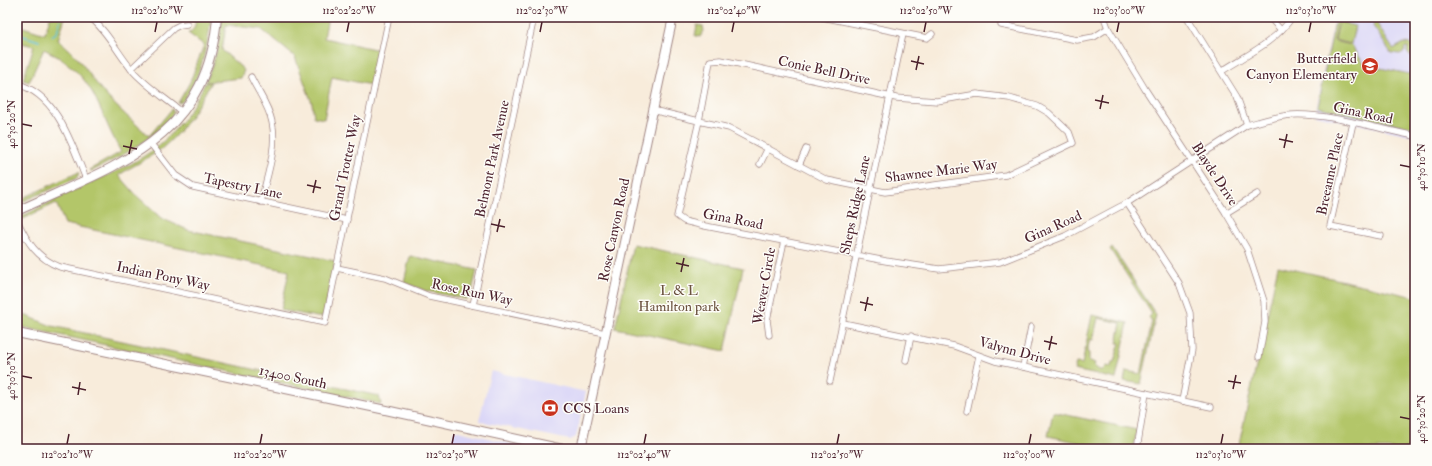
<svg xmlns="http://www.w3.org/2000/svg" width="1432" height="466" font-family="'IM FELL Double Pica',serif">
<style>
.built{fill:#dad6f7}
.green{fill:#b3c669;stroke:#7e724a;fill-rule:evenodd}
.lines{fill:none;stroke-linecap:round;stroke-linejoin:round}
.stream{stroke:#5dc2da;stroke-width:1.5}
.street-casing{stroke:#a18683;stroke-width:7}
.secondary-casing{stroke:#a18683;stroke-width:10}
.street{stroke:#fff;stroke-width:5.5}
.secondary{stroke:#fff;stroke-width:8}
.ticks{fill:none;stroke:#4a1f2b;stroke-width:1.5}
.labels{text-anchor:middle;dominant-baseline:central;stroke-width:3;stroke-linejoin:round;paint-order:stroke}
.poi-label{font-size:14px;fill:#4a1f2b;stroke:#fdfcf7;text-anchor:end}
.street-label{font-size:14px;fill:#4a1f2b;stroke:#fdfcf7}
.park-label{font-size:14px;fill:#6a513e;stroke:#fdfcf7}
.neatline{fill:none;stroke:#4a1f2b;stroke-width:1.5}
.ticks-label{font-size:10px;text-anchor:middle;fill:#4a1f2b}
</style>
<rect width="100%" height="100%" fill="#fdfcf7"/>
<filter id="ink" filterUnits="userSpaceOnUse"><feTurbulence type="fractalNoise" baseFrequency=".025" numOctaves="2"/><feDisplacementMap in="SourceGraphic" scale="8" xChannelSelector="R" yChannelSelector="G"/><feConvolveMatrix kernelMatrix="1 2 1 2 8 2 1 2 1" color-interpolation-filters="sRGB"/></filter>
<filter id="wash" filterUnits="userSpaceOnUse"><feTurbulence type="fractalNoise" baseFrequency=".012" numOctaves="4" result="noise"/><feDisplacementMap in="SourceGraphic" scale="16" xChannelSelector="R" yChannelSelector="G"/><feGaussianBlur stdDeviation="0.9" result="paint"/><feColorMatrix in="noise" values="0 0 0 0 0 0 0 0 0 0 0 0 0 0 0 0 0 1.4 0 .05"/><feComposite in="paint" operator="in"/></filter>
<g filter="url(#wash)">
<rect width="100%" height="100%" fill="#f8ecdb"/>
<g class="built">
<path d="M1335,17h80v119l-101,-21z"/>
<path d="M491,371l95,21 -10,45 -6,3 -91,-19z"/>
<path d="M454,430l81,19h-85z"/>
</g>
<g class="green">
<path d="M50,17h15l-7,23c21,15 29,33 46,53 13,15 30,29 45,43l23,-27 1,2v3c-25,29 -48,40 -81,57l-3,-1 32,-18c-27,-48 -23,-75 -77,-103l-15,33 -6,-2 11,-34 -17,-4v-17l28,9z"/>
<path d="M200,17h11c-3,30 -10,59 -29,85l-4,1 12,-21 14,-37 -16,-12c6,-3 8,-6 7,-14z"/>
<path d="M222,17h106l-4,21 55,12 -8,35 -39,-8 -8,42 -10,-2 -2,-14 -17,-46 -34,-28 -35,-4 -4,25 22,20 -3,8 -36,4c11,-21 15,-42 17,-65z"/>
<path d="M1336,17h3l-5,24 17,4 14,20 50,10v53l-98,-21z"/>
<path d="M1376,17h12l-11,7 16,25 11,-6 6,1 5,7v6l-5,-1 -3,-4 1,-5h-2l-1,4 -5,3 -9,-1 -18,-27z"/>
<path d="M1339,22l16,4 -4,18 -16,-4z"/>
<path d="M697,25l6,1 1,5 -4,6 -5,-1z"/>
<path d="M211,82c-13,24 -28,50 -50,67 -13,10 -29,17 -42,26l19,22 23,21 27,12 147,31 -10,51 -3,5h-5l-36,-7 8,-39 -224,-47 -9,-21 -39,19v-3c23,-12 45,-23 69,-34 24,-11 50,-21 72,-39 20,-16 36,-40 47,-63z"/>
<path d="M79,172l-2,6 -60,26v-3z"/>
<path d="M633,244l110,24 -18,83 -110,-23z"/>
<path d="M1112,247l44,68 -15,69 -17,-3 2,-10 15,3 11,-53 -3,-4 3,-3 -42,-65z"/>
<path d="M410,256l67,14 -6,26 -5,3 -40,-8 -22,-9z"/>
<path d="M1278,266l137,31v152h-177z"/>
<path d="M17,312l35,14 327,70 2,8 -364,-78z"/>
<path d="M1092,315l36,8 -12,56 -42,-9 2,-7 6,1zM1098,318l23,5 -4,20h3l-6,19h-2l-1,5 -5,-1 -3,4h-4l-5,-4 1,-3 -6,-1v-9l-2,-1 3,-13 3,1z"/>
<path d="M1053,412l84,18 -4,19h-24l-61,-13z"/>
</g>
<g class="lines">
<g class="stream">
<path d="M17,34l22,7"/>
<path d="M52,36l5,-4 4,-15"/>
</g>
</g>
</g>
<g filter="url(#ink)">
<g class="lines">
<g class="street-casing">
<g id="street">
<path d="M90,17c18,15 27,35 42,53 14,16 33,28 50,42"/>
<path d="M822,17l105,21 5,-4"/>
<path d="M1002,17l-1,8 76,15 17,-3 14,-9"/>
<path d="M1104,17l4,11 37,61 81,124 21,36 17,52 1,21 -6,35"/>
<path d="M1187,17l50,80 10,28"/>
<path d="M1269,17l12,13"/>
<path d="M131,69l43,-41 6,-3 7,-1"/>
<path d="M1222,71c23,-15 55,-30 70,-54"/>
<path d="M251,77c7,15 18,29 21,45 6,26 -6,56 -11,80"/>
<path d="M17,84c40,10 55,61 69,95"/>
<path d="M652,110l77,18 98,52 58,12 121,-17 67,-32 -4,-11 -20,-19 -12,-7 -28,-8 -32,-4 -40,7 -41,-3 -175,-38 -11,1 -11,60 -22,95 7,5 21,5 181,35 53,8 61,-7 65,-26 62,-33 120,-78c15,-4 30,-9 45,-10 36,-2 87,14 123,21"/>
<path d="M1353,123l-23,103 51,10"/>
<path d="M151,144l24,31 18,12 154,33"/>
<path d="M760,164l8,-16"/>
<path d="M799,165l7,-16"/>
<path d="M1127,203l52,80 11,30 2,37 -10,51"/>
<path d="M1226,213l31,-19"/>
<path d="M17,220c10,22 20,38 43,47l265,56 64,-306"/>
<path d="M337,268l48,10 44,18 176,37"/>
<path d="M473,305l61,-288"/>
<path d="M843,323l111,23 41,15 216,46"/>
<path d="M769,335l-2,-15 17,-79"/>
<path d="M906,360l5,-24"/>
<path d="M1023,367l8,-40"/>
<path d="M830,381l73,-347"/>
<path d="M967,411l12,-55"/>
<path d="M1137,449l9,-56"/>
</g>
</g>
<g class="secondary-casing">
<g id="secondary">
<path d="M17,211c96,-45 190,-69 200,-194"/>
<path d="M17,333l364,76 182,40"/>
<path d="M581,449l92,-432"/>
</g>
</g>
<use href="#street" class="street"/>
<use href="#secondary" class="secondary"/>
</g>
</g>
<path class="ticks" d="M155,32l2,-10M347,32l2,-10M540,32l2,-10M732,32l2,-10M924,32l2,-10M1117,32l2,-10M1309,32l2,-10M911,61l13,3M916,70l3,-14M1095,100l14,3M1100,109l3,-14M22,124l10,2M1279,139l14,3M123,146l14,3M1284,148l3,-14M129,154l3,-14M1400,165l10,2M307,185l14,3M313,193l3,-13M491,224l14,3M497,232l3,-13M676,263l13,3M681,272l3,-14M860,302l13,3M865,311l3,-14M1044,341l13,3M1049,350l3,-14M22,376l10,2M1228,381l13,2M72,387l14,3M1233,389l3,-14M78,395l2,-13M1400,417l10,2M67,444l2,-10M260,444l2,-10M452,444l2,-10M644,444l2,-10M837,444l2,-10M1029,444l2,-10M1221,444l2,-10"/>
<defs>
<g id="school-disc" transform="scale(0.9)"><circle r="9.5" fill="#c8321e" stroke="#fdfcf7"/><path d="M0-5L7-2L0 1L-7-2ZM-4 1L0 2.5L4 1V4Q0 6-4 4Z" fill="#fff"/></g>
<g id="bank-disc" transform="scale(0.9)"><circle r="9.5" fill="#c8321e" stroke="#fdfcf7"/><path d="M-6-4H6V4H-6ZM0-2.3a2.3 2.3 0 1 0 0 4.6a2.3 2.3 0 1 0 0-4.6Z" fill="#fff"/></g>
</defs>
<g fill-rule="evenodd">
<use href="#school-disc" x="1370" y="66"/>
<use href="#bank-disc" x="550" y="408"/>
</g>
<g class="labels">
<g class="poi-label">
<text x="1357" y="58">Butterfield<tspan x="1357" dy="16">Canyon Elementary</tspan></text>
<text x="563" y="408" text-anchor="start">CCS Loans</text>
</g>
<g class="street-label">
<text transform="translate(824 70) rotate(12)">Conie Bell Drive</text>
<text transform="translate(1363 113) rotate(12)">Gina Road</text>
<text transform="translate(492 159) rotate(-78)">Belmont Park Avenue</text>
<text transform="translate(345 168) rotate(-78)">Grand Trotter Way</text>
<text transform="translate(941 171) rotate(-7)">Shawnee Marie Way</text>
<text transform="translate(1215 174) rotate(57)">Blayde Drive</text>
<text transform="translate(1330 174) rotate(-78)">Breeanne Place</text>
<text transform="translate(243 186) rotate(12)">Tapestry Lane</text>
<text transform="translate(855 205) rotate(-78)">Sheps Ridge Lane</text>
<text transform="translate(733 219) rotate(11)">Gina Road</text>
<text transform="translate(1053 227) rotate(-24)">Gina Road</text>
<text transform="translate(614 230) rotate(-78)">Rose Canyon Road</text>
<text transform="translate(163 276) rotate(12)">Indian Pony Way</text>
<text transform="translate(764 286) rotate(-80)">Weaver Circle</text>
<text transform="translate(472 292) rotate(12)">Rose Run Way</text>
<text transform="translate(1015 351) rotate(15)">Valynn Drive</text>
<text transform="translate(293 377) rotate(12)">13400 South</text>
</g>
<g class="park-label">
<text x="679" y="290">L &amp; L<tspan x="679" dy="16">Hamilton park</tspan></text>
</g>
</g>
<rect width="1432" height="466" fill="none" stroke="#fdfcf7" stroke-width="44"/>
<rect x="22" y="22" width="1388" height="422" class="neatline"/>
<g class="ticks-label">
<text x="157" y="14">112°02'10"W</text>
<text x="349" y="14">112°02'20"W</text>
<text x="542" y="14">112°02'30"W</text>
<text x="734" y="14">112°02'40"W</text>
<text x="926" y="14">112°02'50"W</text>
<text x="1119" y="14">112°03'00"W</text>
<text x="1311" y="14">112°03'10"W</text>
<text transform="translate(11 124) rotate(-90)" y="4">40°30'20"N</text>
<text transform="translate(1421 167) rotate(-90)" y="4">40°30'10"N</text>
<text transform="translate(11 376) rotate(-90)" y="4">40°30'30"N</text>
<text transform="translate(1421 419) rotate(-90)" y="4">40°30'20"N</text>
<text x="67" y="458">112°02'10"W</text>
<text x="260" y="458">112°02'20"W</text>
<text x="452" y="458">112°02'30"W</text>
<text x="644" y="458">112°02'40"W</text>
<text x="837" y="458">112°02'50"W</text>
<text x="1029" y="458">112°03'00"W</text>
<text x="1221" y="458">112°03'10"W</text>
</g>
</svg>
